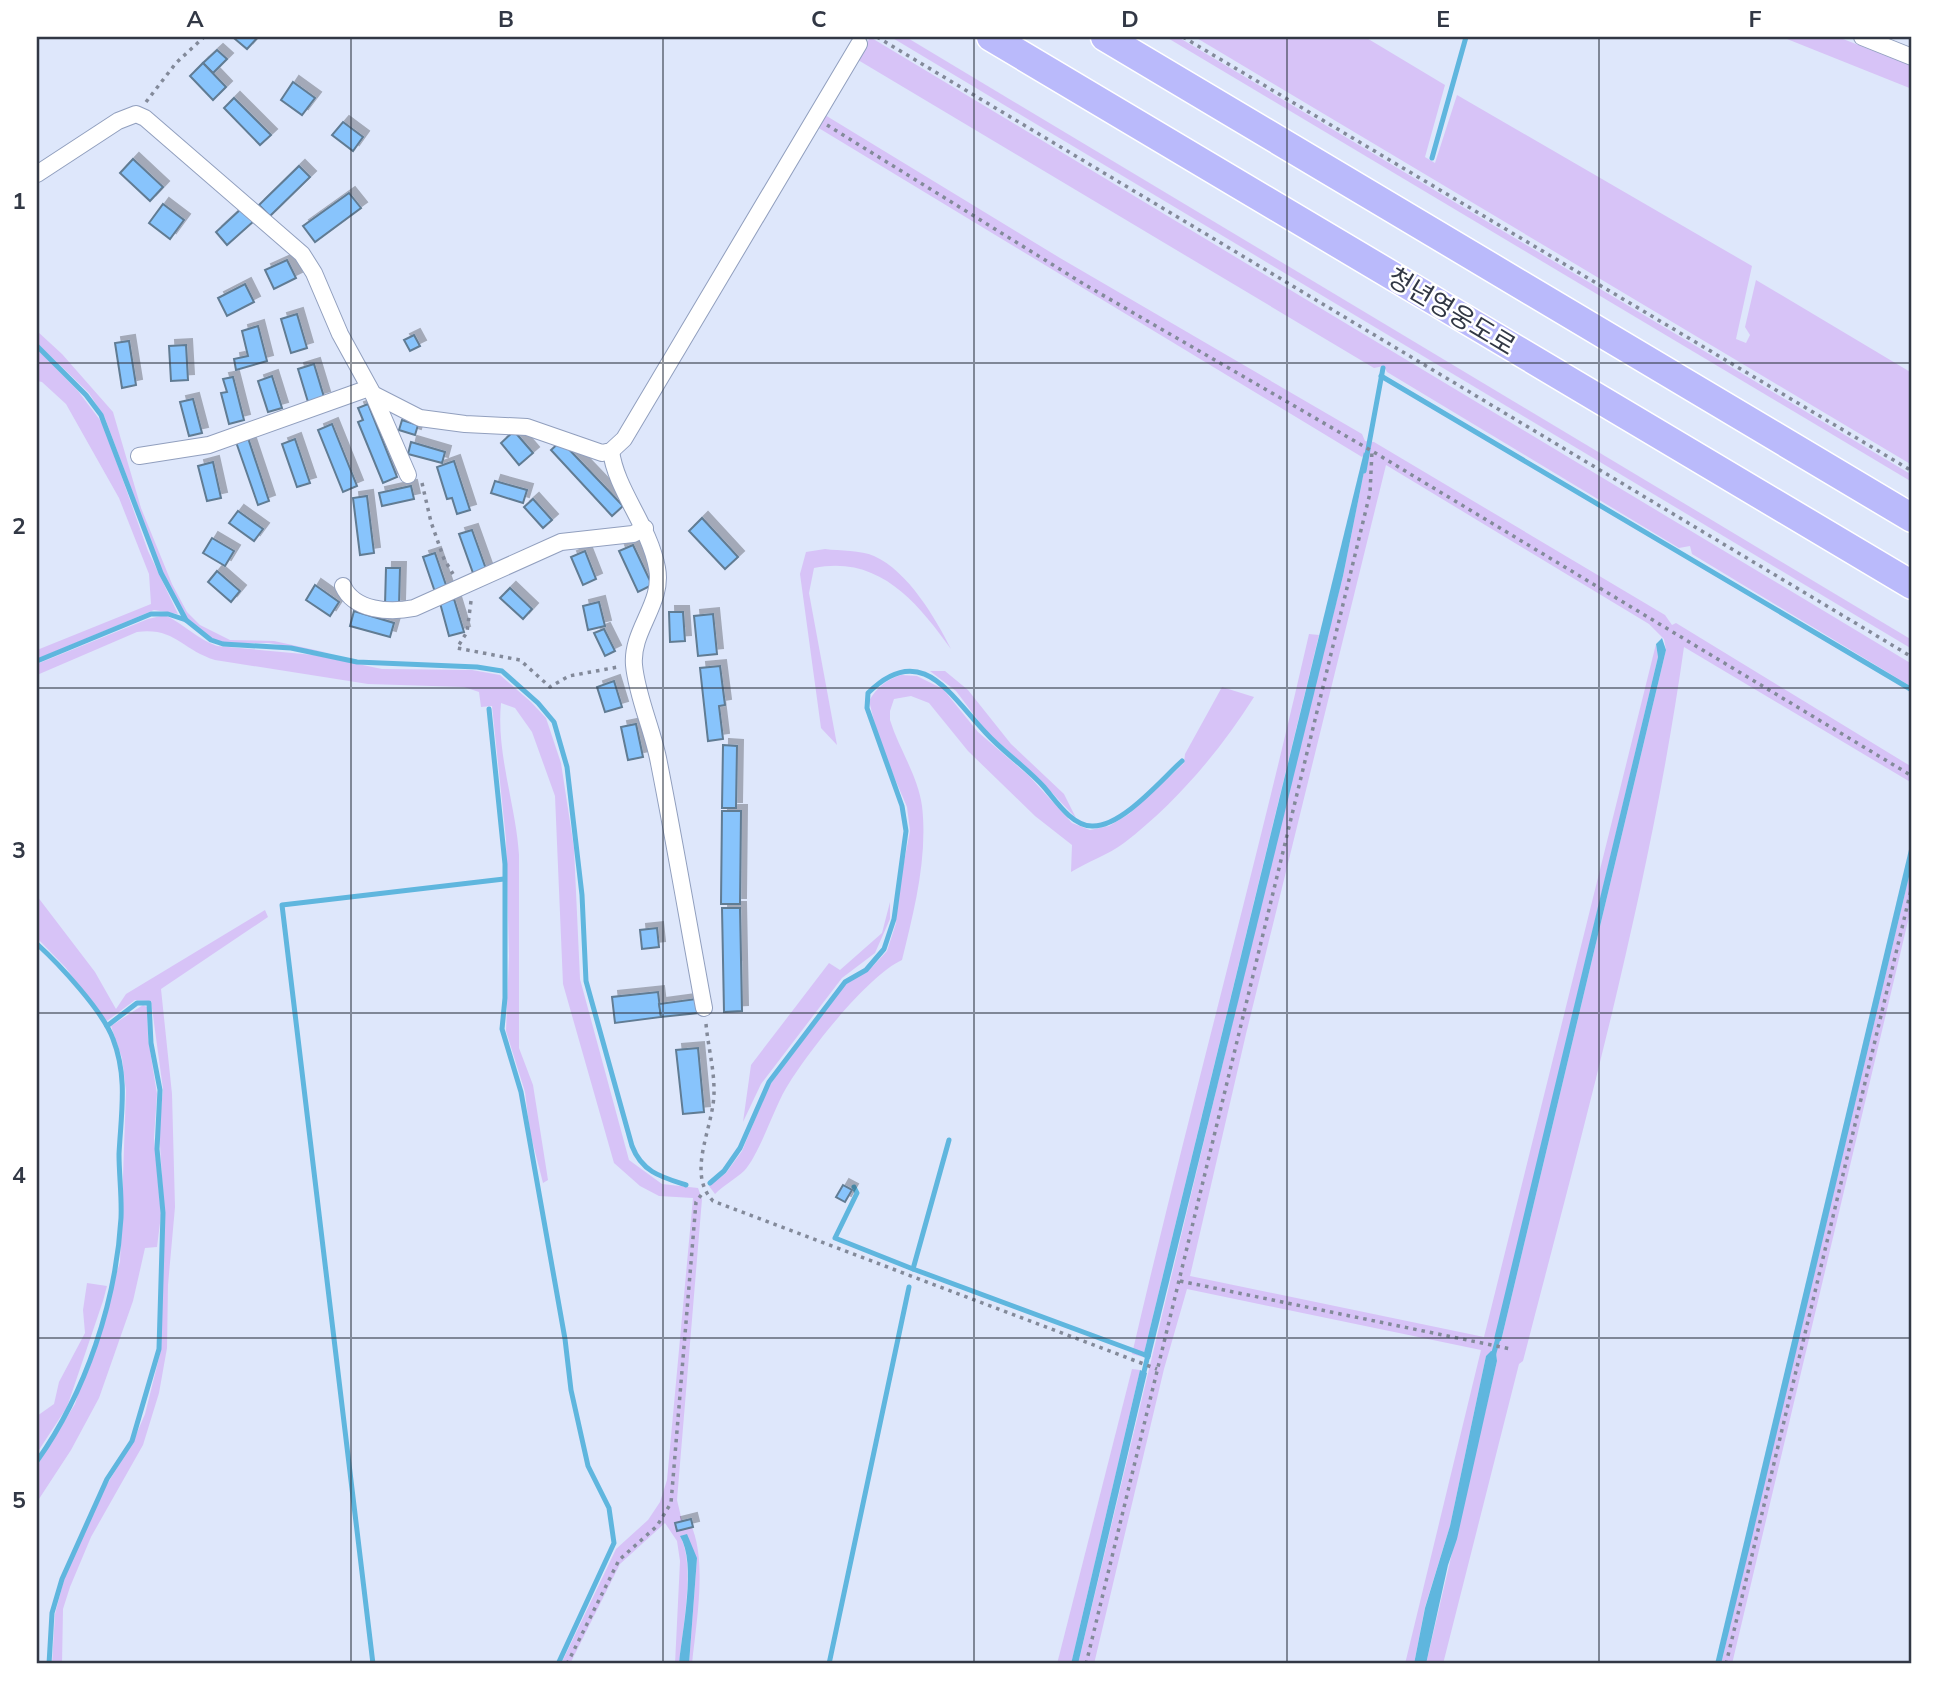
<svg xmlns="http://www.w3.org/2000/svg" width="1949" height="1701" font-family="Mulish,'Noto Sans KR',sans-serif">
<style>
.green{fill:#d7c3f7;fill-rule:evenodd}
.water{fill:#5fb6de}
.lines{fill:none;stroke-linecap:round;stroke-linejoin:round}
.stream{stroke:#5fb6de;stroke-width:5}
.building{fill:#88c4fc;stroke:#617b93;stroke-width:2;filter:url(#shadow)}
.street-casing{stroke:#919fbe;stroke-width:18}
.highway-casing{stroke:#fff;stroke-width:31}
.path{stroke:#838a9a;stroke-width:3.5;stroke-dasharray:3.5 5;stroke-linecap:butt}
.street{stroke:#fff;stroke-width:16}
.highway{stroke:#babafb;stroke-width:28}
.grid{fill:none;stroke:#323845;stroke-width:2;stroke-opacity:0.55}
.labels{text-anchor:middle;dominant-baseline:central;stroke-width:5;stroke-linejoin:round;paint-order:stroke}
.street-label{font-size:26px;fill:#323845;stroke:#fff}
.neatline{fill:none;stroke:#323845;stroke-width:2.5}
.grid-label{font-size:23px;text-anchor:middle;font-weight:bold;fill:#323845}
</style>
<defs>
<filter id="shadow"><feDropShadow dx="6" dy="-6" stdDeviation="0" flood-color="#0004"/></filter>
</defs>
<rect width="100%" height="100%" fill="#dee7fb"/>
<g class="green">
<path d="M870,37l1042,627v23l-220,-133 -2,-8 -11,2 -292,-176 -3,-6 -10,2 -516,-308z"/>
<path d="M891,37h15l1006,603v9z"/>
<path d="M1166,37h12l734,438v7z"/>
<path d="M1195,37h170l80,48 -20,72 10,6 22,-68 295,171 -16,73 10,4 4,-8 -5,-8 11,-47 156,93v92z"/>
<path d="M1782,37h56l74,29v23z"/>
<path d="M825,115l235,143 302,176 3,7 9,1 291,173 7,10 4,-2 236,144v16l-228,-136c-34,242 -100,478 -161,714l-4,3 -76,300h-17l71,-303 -1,-9 -10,4 -36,170 -25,81 -11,57h-9l76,-314 -294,-61 -23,80 -70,295h-16l212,-880 53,-208 24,-119 -2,-4 -3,4 -545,-330zM1386,465l263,159 15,15 2,11 -165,691 -6,-2 163,-682 -2,-13 -172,693 -294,-61 56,-242z"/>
<path d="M37,331l25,23 51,58 28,96 31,76 15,28 13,13 30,15 44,1 55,12 -60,-10h-45l-13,-4 -24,-21 -25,-47 -57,-153 -16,-25 -52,-50z"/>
<path d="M37,349l41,42 25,33 45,127 30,63 -24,-4 -117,49v-9l114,-46 -2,-30 -30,-76 -53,-94 -24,-22 -5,-1z"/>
<path d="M825,549c15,2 36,1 49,7 34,15 62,63 77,93 -34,-47 -72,-94 -137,-81l-5,25 28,152 -16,-17 -21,-154 6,-22z"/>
<path d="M165,615c19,9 32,24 52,31l97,9 68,14 90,1 28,5 31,27 15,16 15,45 13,85 6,131 49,181 33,24 36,4 4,11 -25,301 5,21 8,2c18,36 6,101 2,141h-3l8,-106 -17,-22c16,28 2,95 -1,128h-4l5,-103 -3,-20 -12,-18 -45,41 -50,100h-9l55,-115 32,-29 12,-18 7,-22 26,-282 -34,-2 -19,-10 -26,-23 -51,-179 -8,-188 -23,-64 -17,-24 -14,-5c-5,51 15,102 18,152v193l14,37 15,95 -5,3 -13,-51 -5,-40 -19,-61 3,-75 -3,-117 -14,-133 -11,1 -2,-15 -15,-5 -96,-3 -153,-24c-33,-10 -40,-33 -78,-28l-100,43v-11l111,-45z"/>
<path d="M1309,634l10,1 -176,722 -11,-3c56,-241 122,-479 177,-720z"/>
<path d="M930,671h15l23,19 43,54 53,50 12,24 -42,-44 -48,-43 -30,-40z"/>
<path d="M901,675l16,1 26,13 35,43 51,44 43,47 18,7 19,-4 20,-12 55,-51 1,-9 37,-67 32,10c-34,54 -79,107 -130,146 -16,12 -37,19 -53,29l1,-27 -37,-29 -67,-65 -39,-48 -18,-7 -17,3 -4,12v9c9,29 28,56 32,86 6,51 -8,105 -20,154 -35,16 -96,94 -117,130 -11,19 -27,67 -41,81 -9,8 -20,14 -29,23l-6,-8 17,-13 16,-22 27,-65 76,-101 28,-19 14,-15 9,-28 3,-35 11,-57 -3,-24 -27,-63 -11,-43c8,-14 17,-21 32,-26z"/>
<path d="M1912,864v40l-180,760h-11z"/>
<path d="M37,896l58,76 21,37 10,-15 139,-84 3,7 -107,72 11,105 3,113 -7,78 -1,63 -8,45 -16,52 -52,92 -21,50 -7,22 -1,55h-10l3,-50 11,-42 40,-86 27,-44 12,-28 16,-64 3,-138 -5,-84 4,-39 -12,-88 -16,-1 -28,21 -6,-6 -35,-47 -29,-30z"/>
<path d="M890,902v17l-15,34 -33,25 -81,106 -18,38 8,-57 78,-102 11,7 42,-37z"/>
<path d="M143,1005l4,2 1,31 9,56 -3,44 7,77 -4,32 -12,1 -12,53 -34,97 -28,52 -34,52v-36l38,-62 45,-142 6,-171 -4,-33 -11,-32z"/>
<path d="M87,1283l20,3 -4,15 -36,106 -30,46v-37l17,-12 5,-22 26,-49 -2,-23z"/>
<path d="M1132,1369l8,1 -69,294h-14z"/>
</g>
<g class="water">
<path d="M1364,452l3,5 -24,119 -193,783 -7,-2z"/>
<path d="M1662,638l4,12 -165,691 -7,-2 164,-682 -2,-13z"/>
<path d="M1912,837v27l-163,686 -28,114h-6z"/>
<path d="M1491,1351l5,1 1,9 -40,178 -9,26 -22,99h-12l11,-56 25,-82 36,-170z"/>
<path d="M1140,1370l7,3 -69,291h-7z"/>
<path d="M687,1534l10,24 -8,106h-10c3,-34 18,-100 1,-128z"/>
</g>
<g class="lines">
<g class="stream">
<path d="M1432,158l34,-121"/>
<path d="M37,346l49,49 15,20 60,158 25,47"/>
<path d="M1381,376l531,314"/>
<path d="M1364,471l19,-103"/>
<path d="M37,661l114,-47h17l18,6 25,20 12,4 68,4 66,14 120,5 25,4 36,32 16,19 13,45 15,128 4,86 46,165c10,26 29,31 54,39"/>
<path d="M489,709l16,155v134l-3,31 19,63 44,247 6,51 17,76 21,42 5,35 -56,121"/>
<path d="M37,944c22,20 66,67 76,95 15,38 8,75 6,115 0,21 3,43 2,64 -5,84 -35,174 -84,243"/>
<path d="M949,1140l-36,129 235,87"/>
<path d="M710,1183l14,-12 16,-23 29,-66 76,-100 21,-12 18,-21 10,-30 12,-88 -4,-25 -35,-98 1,-15c53,-53 82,2 117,39 18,20 41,35 59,55 12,14 28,39 48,39 30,1 69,-46 90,-65"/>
<path d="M854,1187l3,6 -22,45 78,31"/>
<path d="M1493,1356l6,-21"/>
<path d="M1143,1376l5,-21"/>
<path d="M49,1664l3,-51 10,-34 45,-100 25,-38 27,-92 4,-136 -6,-64 3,-59 -9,-47 -2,-40h-12l-30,23"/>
<path d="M373,1664l-91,-759 222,-26"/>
<path d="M829,1664l80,-377"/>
</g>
</g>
<g class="building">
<path d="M237,37h21l-11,12 -12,-10z"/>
<path d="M217,50l10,9 -14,14 -10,-10z"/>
<path d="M203,63l23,24 -13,13 -23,-24z"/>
<path d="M293,82l22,16 -13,17 -21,-15z"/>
<path d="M234,98l37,37 -11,10 -36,-37z"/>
<path d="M343,122l20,15 -10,14 -21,-16z"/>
<path d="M133,159l30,28 -13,14 -30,-28z"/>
<path d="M299,166l11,11 -40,39 -11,-11z"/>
<path d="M349,193l12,15 -46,34 -12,-16z"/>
<path d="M163,204l21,16 -14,19 -21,-16z"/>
<path d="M242,208l12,13 -27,24 -11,-13z"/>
<path d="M287,260l9,18 -22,11 -9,-19z"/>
<path d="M245,284l9,18 -27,14 -9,-18z"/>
<path d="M297,314l10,34 -16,5 -10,-34z"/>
<path d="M258,326l9,35 -31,9 -2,-11 14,-3 -6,-25z"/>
<path d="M414,335l6,11 -10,5 -6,-11z"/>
<path d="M129,341l7,44 -14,3 -7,-45z"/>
<path d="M186,345l2,35 -17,1 -2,-35z"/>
<path d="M314,364l10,33 -16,5 -10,-33z"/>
<path d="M272,376l10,32 -14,4 -10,-31z"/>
<path d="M233,377l11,43 -15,4 -8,-31 6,-1 -4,-13z"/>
<path d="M193,399l9,34 -13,3 -9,-34z"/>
<path d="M368,404l29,73 -14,6 -25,-61 5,-2 -5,-12z"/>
<path d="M402,420l16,5 -3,10 -16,-5z"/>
<path d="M332,424l25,62 -14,6 -25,-62z"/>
<path d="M514,431l19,22 -14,12 -18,-22z"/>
<path d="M248,438l21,63 -11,4 -22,-63z"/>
<path d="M295,439l15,44 -13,4 -15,-43z"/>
<path d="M561,441l62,65 -11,10 -61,-66z"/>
<path d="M411,442l34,10 -3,11 -34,-9z"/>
<path d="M454,461l16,49 -13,4 -5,-16 -5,1 -10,-32z"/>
<path d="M213,462l8,36 -14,3 -9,-35z"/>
<path d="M495,481l32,9 -4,13 -32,-10z"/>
<path d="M411,486l3,13 -32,7 -3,-13z"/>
<path d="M367,496l7,57 -14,2 -7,-57z"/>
<path d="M533,499l19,21 -9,8 -19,-21z"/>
<path d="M238,511l25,18 -9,12 -25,-18z"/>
<path d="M702,518l36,39 -13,12 -36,-38z"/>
<path d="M472,530l14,39 -13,4 -14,-39z"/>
<path d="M212,538l22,13 -9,15 -22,-13z"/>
<path d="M633,545l19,40 -14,7 -19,-41z"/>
<path d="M585,551l11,28 -13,6 -12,-28z"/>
<path d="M435,553l12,35 -12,4 -12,-35z"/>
<path d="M386,568h14l-1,38 -14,-1z"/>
<path d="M217,571l23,20 -9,11 -23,-20z"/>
<path d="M315,585l24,17 -9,14 -24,-16z"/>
<path d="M510,588l22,21 -9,10 -23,-21z"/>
<path d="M454,599l10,33 -15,4 -9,-33z"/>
<path d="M599,602l6,24 -17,4 -5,-24z"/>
<path d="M354,611l40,12 -4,14 -40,-11z"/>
<path d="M669,612h14l2,29 -15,1z"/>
<path d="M713,614l4,40 -19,2 -4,-40z"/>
<path d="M604,629l11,22 -10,5 -11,-23z"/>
<path d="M720,666l5,39 -6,1 4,33 -15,2 -8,-73z"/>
<path d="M614,681l8,26 -17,5 -8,-25z"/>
<path d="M636,724l7,33 -15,3 -7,-33z"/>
<path d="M723,745l14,1 -1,62h-14z"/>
<path d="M722,811h19l-1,93h-19z"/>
<path d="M722,908h18l2,103 -18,1z"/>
<path d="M657,928l2,19 -17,2 -2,-19z"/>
<path d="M658,992l3,25 -46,6 -3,-26z"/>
<path d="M696,999l2,14 -37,4 -2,-13z"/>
<path d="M698,1048l6,64 -21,2 -7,-64z"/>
<path d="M843,1185l9,5 -7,12 -9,-5z"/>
<path d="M691,1519l2,8 -16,4 -2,-8z"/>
</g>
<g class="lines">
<g class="street-casing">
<g id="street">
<path d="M1862,37l50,20"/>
<path d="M37,174l81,-53 18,-7 9,4 157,136 12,19 26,61 33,60 47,24 45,6 62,3 75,26 9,-2 13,-12 235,-395"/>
<path d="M373,394l35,81"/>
<path d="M611,451c5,39 38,74 46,117 7,35 -26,62 -23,97 3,32 19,65 25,98 16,81 30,164 45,245"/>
<path d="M139,456l70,-11 160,-57"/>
<path d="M343,586c11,25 47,27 71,22l147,-66 72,-8 12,-6"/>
</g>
</g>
<g class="highway-casing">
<g id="highway">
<path d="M991,37l921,548"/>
<path d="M1105,37l807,481"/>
</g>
</g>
<g class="path">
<path d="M877,37l1035,620"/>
<path d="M1183,37l729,434"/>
<path d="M146,102l30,-39 28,-26"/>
<path d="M827,125l260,161 285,165 540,325"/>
<path d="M422,483l9,39 13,37 9,15"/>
<path d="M471,601l-4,31 -10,16 63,12 30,27 19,-11 49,-9"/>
<path d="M706,1024c2,22 8,44 8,66 1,36 -29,82 -1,111l444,168"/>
<path d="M1180,1281l331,68"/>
<path d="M567,1664l52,-104 38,-34 14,-23 25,-301 8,-11"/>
<path d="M1086,1664l284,-1171 2,-42"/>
<path d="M1726,1664l186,-778"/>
</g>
<use href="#street" class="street"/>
<use href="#highway" class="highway"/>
</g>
<path class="grid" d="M351,37v1627M663,37v1627M974,37v1627M1287,37v1627M1599,37v1627M37,363h1875M37,688h1875M37,1013h1875M37,1338h1875"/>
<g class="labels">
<g class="street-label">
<text transform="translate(1452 311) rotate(31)">청년영웅도로</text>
</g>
</g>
<rect width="1949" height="1701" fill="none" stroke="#ffffff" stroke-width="77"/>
<rect x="38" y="38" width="1872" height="1624" class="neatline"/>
<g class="grid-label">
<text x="195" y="27">A</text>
<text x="506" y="27">B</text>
<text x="819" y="27">C</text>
<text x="1130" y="27">D</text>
<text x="1443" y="27">E</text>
<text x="1755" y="27">F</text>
<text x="19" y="209">1</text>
<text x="19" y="534">2</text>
<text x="19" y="858">3</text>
<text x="19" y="1183">4</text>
<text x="19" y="1508">5</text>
</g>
</svg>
